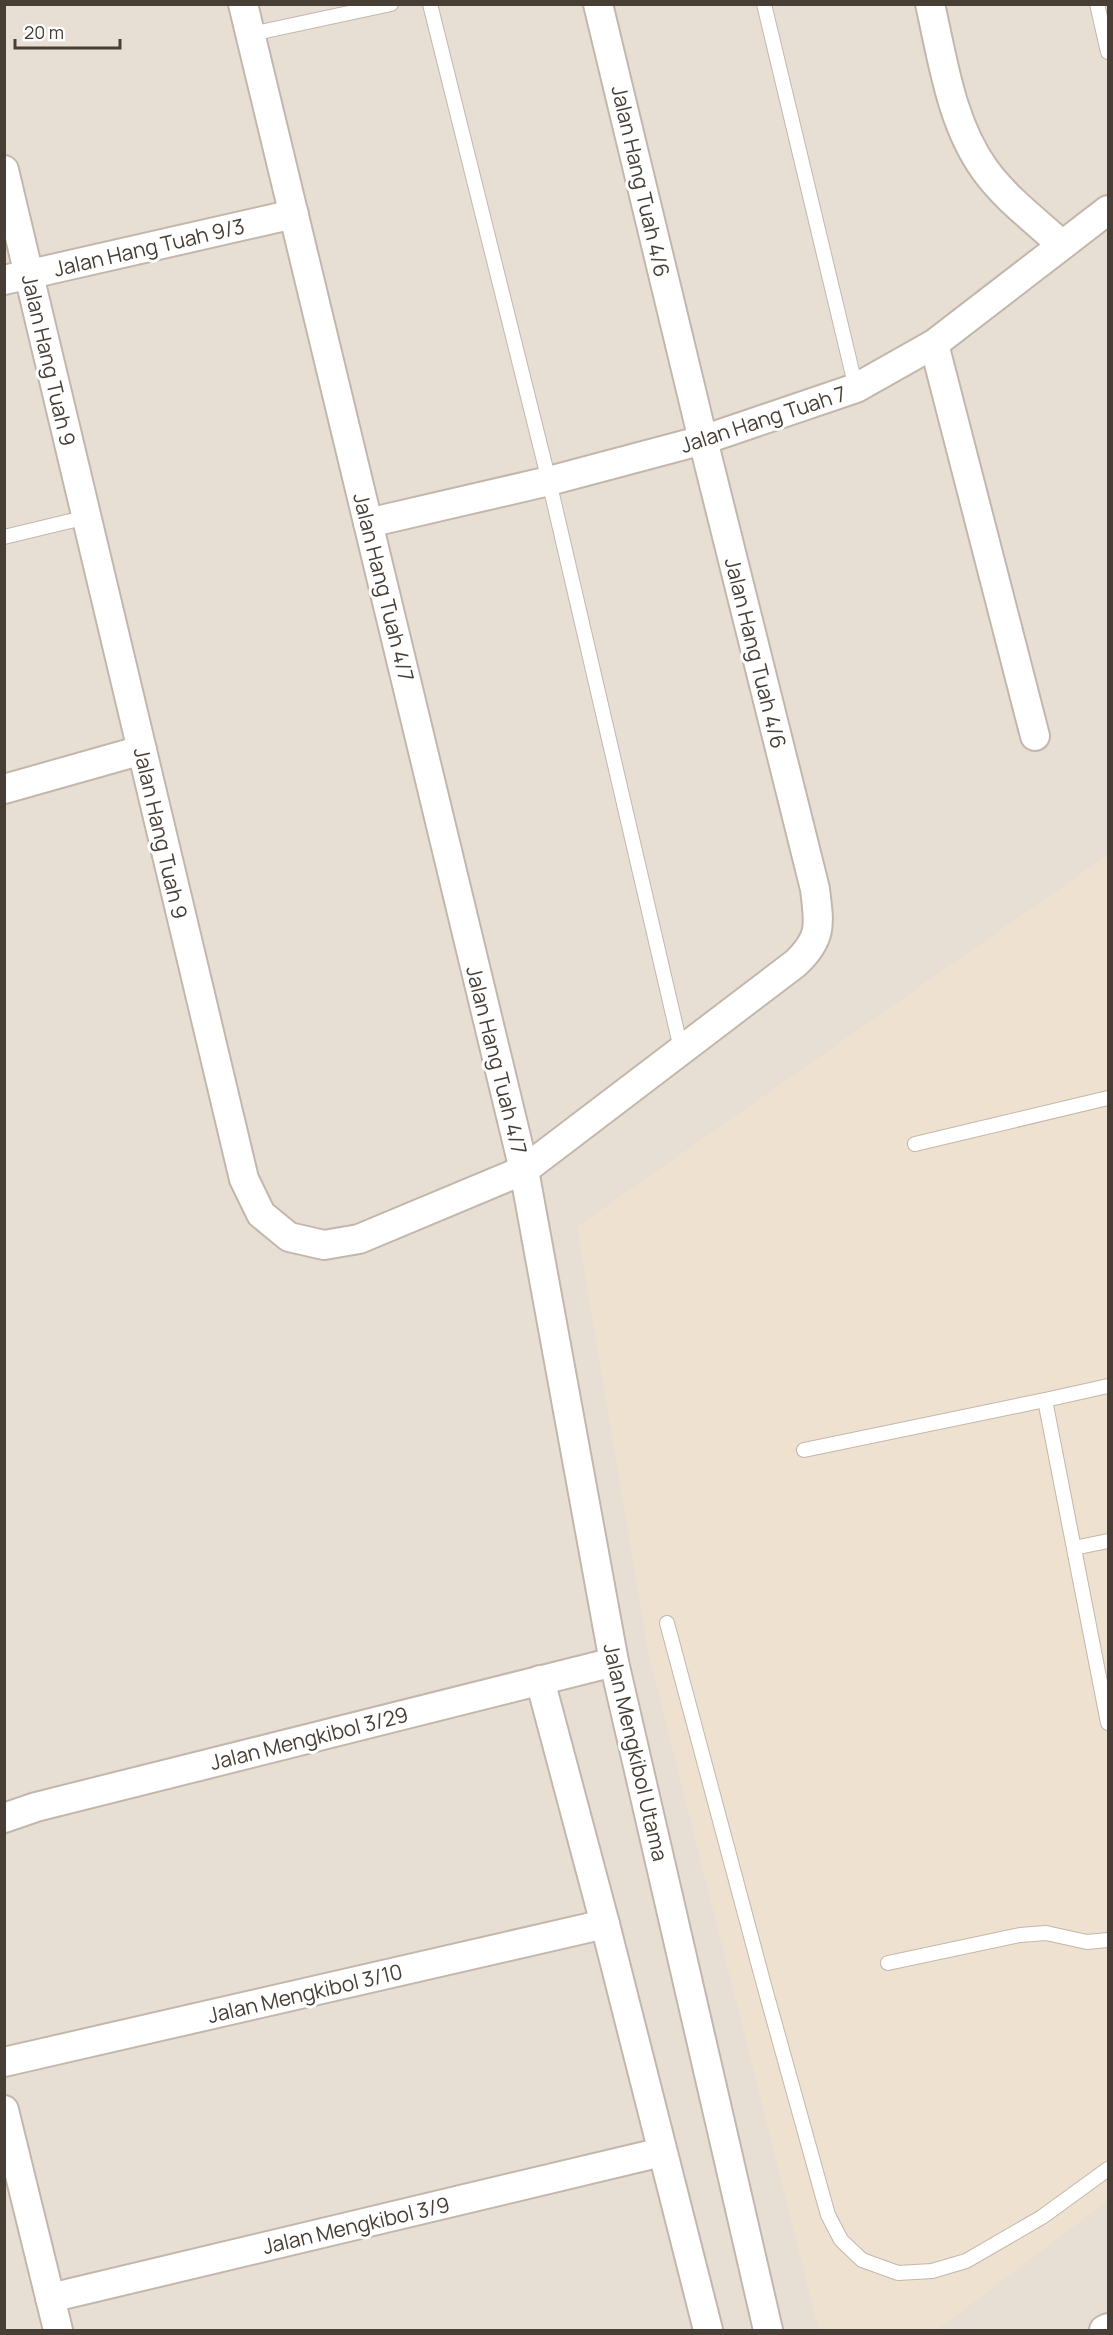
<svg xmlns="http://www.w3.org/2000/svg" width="1113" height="2335" font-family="Manrope,sans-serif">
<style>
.residential{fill:#e8dfd4}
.education{fill:#eee1cf}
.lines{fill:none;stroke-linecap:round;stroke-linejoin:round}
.service-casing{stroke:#c3b7ab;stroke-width:16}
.minor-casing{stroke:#c3b7ab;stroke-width:32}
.service{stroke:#fff;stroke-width:14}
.minor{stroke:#fff;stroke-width:28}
.labels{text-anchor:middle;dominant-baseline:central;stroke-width:6;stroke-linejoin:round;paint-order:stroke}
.street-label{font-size:21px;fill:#473e35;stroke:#fff}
</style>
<rect width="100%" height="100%" fill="#f4eee6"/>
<rect class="residential" x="5" y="5" width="1103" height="2325"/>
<path class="education" d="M1108,855v1345l-171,130h-118l-170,-674 -72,-429z"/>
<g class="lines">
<g class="service-casing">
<g id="service">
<path d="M430,4l119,477 132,568"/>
<path d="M764,4l92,384"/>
<path d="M1097,4l11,48"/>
<path d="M251,34l140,-30"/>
<path d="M4,537l83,-20"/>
<path d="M915,1144l193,-46"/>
<path d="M1108,1386l-63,14 63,323"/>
<path d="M804,1450l241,-50"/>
<path d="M1074,1548l34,-7"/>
<path d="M667,1623l97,362 64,230 13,25 21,20 36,13 34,-2 34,-10 76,-44 66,-48"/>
<path d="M888,1963l132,-28 26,-2 41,9 21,-2"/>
</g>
</g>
<g class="minor-casing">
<g id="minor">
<path d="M243,4l281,1166 90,492 154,668"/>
<path d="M930,4c13,57 21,119 55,166 21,29 51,51 77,75"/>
<path d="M4,170l240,1009 17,35 28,23 35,8 35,-6 165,-69 272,-207c27,-26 23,-39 19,-74l-112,-449 -105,-436"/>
<path d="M4,280l290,-66"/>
<path d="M934,344l101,392"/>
<path d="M368,523l181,-42 154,-41 153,-52 78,-44 174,-134"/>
<path d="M4,789l138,-39"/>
<path d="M540,1680l65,244 103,406"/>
<path d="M4,1818l32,-11 578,-145"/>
<path d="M4,2062l601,-138"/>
<path d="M4,2110l54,220"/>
<path d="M50,2298l612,-146"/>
<path d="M1104,2330l4,-2"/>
</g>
</g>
<use href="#service" class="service"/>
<use href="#minor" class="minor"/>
</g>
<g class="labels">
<g class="street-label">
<text transform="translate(641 181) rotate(77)">Jalan Hang Tuah 4/6</text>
<text transform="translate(149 247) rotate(-13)">Jalan Hang Tuah 9/3</text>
<text transform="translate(49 360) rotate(77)">Jalan Hang Tuah 9</text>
<text transform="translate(763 419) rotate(-18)">Jalan Hang Tuah 7</text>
<text transform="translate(384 587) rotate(76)">Jalan Hang Tuah 4/7</text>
<text transform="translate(756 653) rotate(76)">Jalan Hang Tuah 4/6</text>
<text transform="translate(161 833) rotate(77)">Jalan Hang Tuah 9</text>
<text transform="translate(497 1060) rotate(76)">Jalan Hang Tuah 4/7</text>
<text transform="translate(309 1738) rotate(-14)">Jalan Mengkibol 3/29</text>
<text transform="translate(636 1752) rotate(77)">Jalan Mengkibol Utama</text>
<text transform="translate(305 1993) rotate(-13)">Jalan Mengkibol 3/10</text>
<text transform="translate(356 2225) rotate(-13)">Jalan Mengkibol 3/9</text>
</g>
</g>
<rect width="1113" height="2335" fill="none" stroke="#473e35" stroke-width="12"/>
<path d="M15 39v9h105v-9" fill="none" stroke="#473e35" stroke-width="3"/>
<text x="24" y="39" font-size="18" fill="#473e35" stroke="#ffffff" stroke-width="4.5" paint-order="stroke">20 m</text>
</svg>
